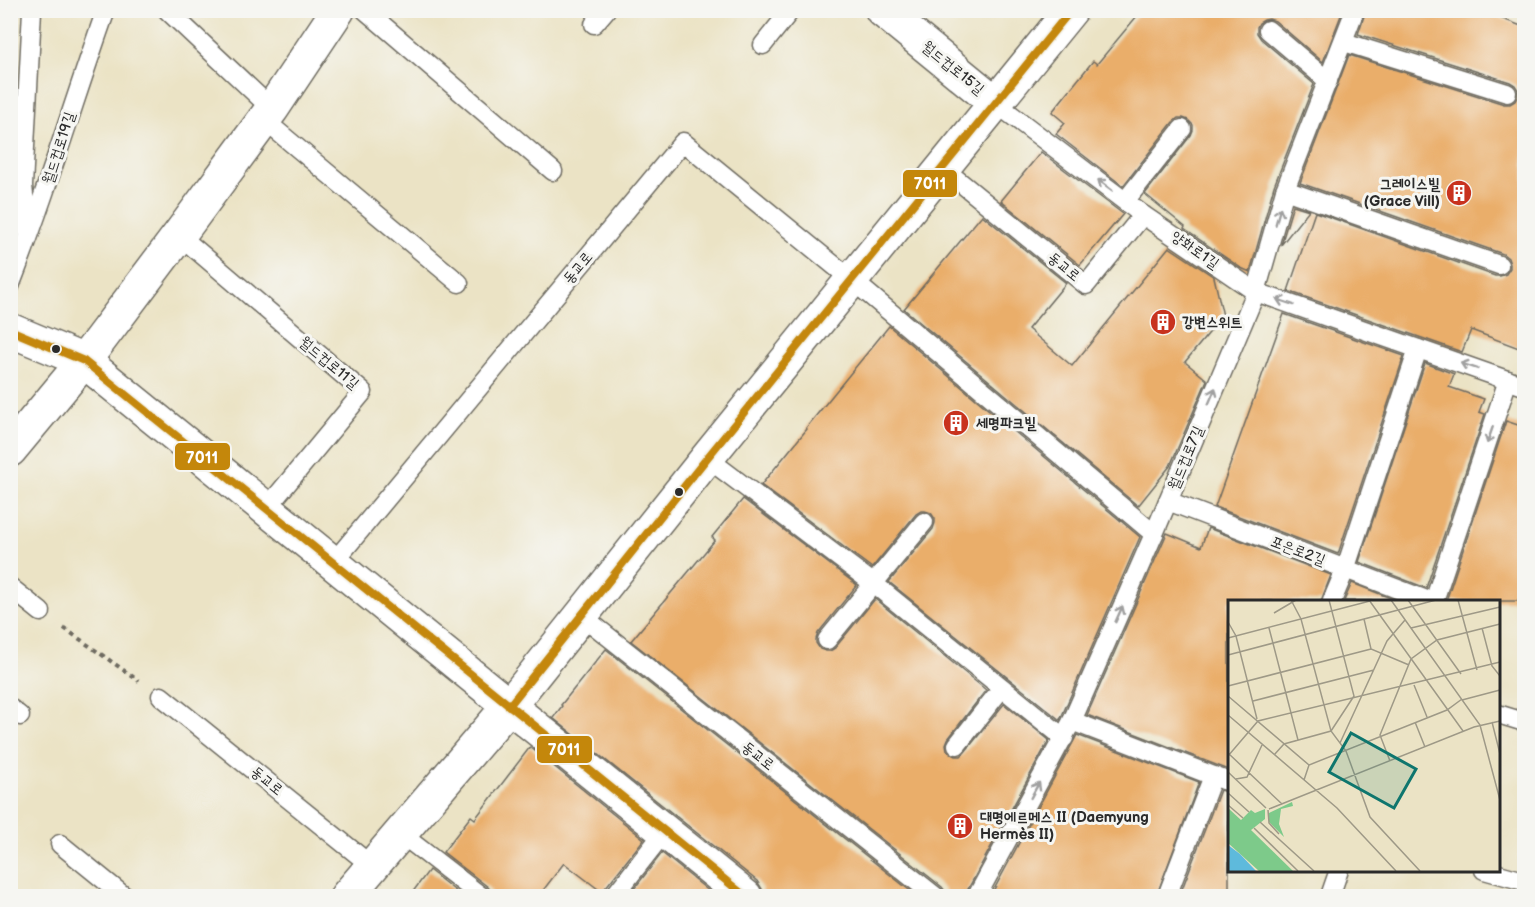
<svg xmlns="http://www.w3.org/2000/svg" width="1535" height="907" font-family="'Balsamiq Sans','Poor Story',sans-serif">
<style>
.building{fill:#eaae6b}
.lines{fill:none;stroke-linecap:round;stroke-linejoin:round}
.service-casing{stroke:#6e6b61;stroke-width:21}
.minor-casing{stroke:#6e6b61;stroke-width:36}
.tertiary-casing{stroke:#6e6b61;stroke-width:36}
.path{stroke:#6e6b61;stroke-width:4;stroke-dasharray:4.5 4.5;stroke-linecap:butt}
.service{stroke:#fff;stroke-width:18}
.minor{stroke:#fff;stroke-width:33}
.tertiary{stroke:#fff;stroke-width:33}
.bus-1-casing{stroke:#f6f6f2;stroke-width:12}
.bus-1{stroke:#c4870b;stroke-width:8}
.oneway{stroke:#a0a0a0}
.bus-dot{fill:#2b2b2b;stroke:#f6f6f2;stroke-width:2}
.labels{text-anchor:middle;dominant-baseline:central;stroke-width:6;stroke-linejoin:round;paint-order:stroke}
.street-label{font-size:15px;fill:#2b2b2b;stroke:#f6f6f2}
.poi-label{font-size:15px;font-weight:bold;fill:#2b2b2b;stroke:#f6f6f2;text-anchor:start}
.inset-road{fill:none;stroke:#9e9987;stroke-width:1.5}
.view{fill:#0f766e;fill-opacity:0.15;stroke:#0f766e;stroke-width:3}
.inset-edge{fill:none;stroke:#2b2b2b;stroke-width:3}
.line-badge{stroke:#f6f6f2;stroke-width:2}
.badge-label{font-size:16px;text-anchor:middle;font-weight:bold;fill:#fff}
</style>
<rect width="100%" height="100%" fill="#f6f6f2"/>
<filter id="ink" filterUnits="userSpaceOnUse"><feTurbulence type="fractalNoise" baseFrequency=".0167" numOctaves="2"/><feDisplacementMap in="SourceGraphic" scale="12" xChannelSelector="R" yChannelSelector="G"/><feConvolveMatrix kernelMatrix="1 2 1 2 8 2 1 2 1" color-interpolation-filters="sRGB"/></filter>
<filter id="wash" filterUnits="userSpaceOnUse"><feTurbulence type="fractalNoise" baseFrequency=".008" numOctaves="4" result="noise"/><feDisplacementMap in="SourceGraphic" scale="24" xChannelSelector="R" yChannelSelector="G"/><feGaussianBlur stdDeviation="1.35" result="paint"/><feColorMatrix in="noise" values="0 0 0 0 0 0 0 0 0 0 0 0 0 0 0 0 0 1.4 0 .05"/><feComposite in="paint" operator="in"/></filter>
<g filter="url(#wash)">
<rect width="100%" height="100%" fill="#ebe3c5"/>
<g id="blocks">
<g class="building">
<path d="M1142,10h201l-20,52 -48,-41 -6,-2 -5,1 -5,3 -2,4v6l4,6 53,45 -40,102 -24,86 -9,-4 -57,-39 1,-2 -40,-33 46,-59 2,-5v-5l-5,-5 -5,-2h-5l-5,4 -50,64 -67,-52 9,-11 -13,-11 41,-51 4,3z"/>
<path d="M1366,10h113l45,17v323l-53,-20 -9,22 -174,-61 27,-79 180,64h5l6,-2 4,-6v-4l-2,-6 -5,-4 -203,-71 49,-128 155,49h6l5,-3 2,-4 1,-7 -3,-5 -5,-3 -152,-48z"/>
<path d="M1041,152l82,62 -43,51 -79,-64z"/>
<path d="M1293,205l16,5 -28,35z"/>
<path d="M982,215l84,68 -38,46 44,37 97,-119 45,30 9,39 -38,46 22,18 -37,86 -32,40 -234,-197z"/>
<path d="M1284,314l120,42 -66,198 -123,-47z"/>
<path d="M889,326l251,211 -80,183 -171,-138 44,-53 2,-6v-4l-4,-6 -6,-2h-4l-5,3 -44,54 -111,-83 46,-56 -1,-1z"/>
<path d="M1425,363l29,11 -5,13 35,12 -5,13 6,2 -59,174 -67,-26z"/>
<path d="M1506,421l18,6v174h-78z"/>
<path d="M743,499l114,86 -39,48 -2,6v4l4,6 6,2h4l5,-3 40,-49 111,91 -38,49 -2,5 1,6 3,3 6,3h5l4,-4 39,-48 45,36 -82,151 -1,6h-20l-1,-6 -3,-4 -311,-246 84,-101 -3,-3z"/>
<path d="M1208,528l123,47 -10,26h-92v169l-142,-55 80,-182 34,14z"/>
<path d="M1352,583l46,18h-54z"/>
<path d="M606,649l312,248h-155l-1,-8 -5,-8 -204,-163 9,-12 -1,-1z"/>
<path d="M1077,735l122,47 -43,115h-166z"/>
<path d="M530,747l114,92 -42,53 -38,-29 -26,34h-46l-1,-6 -3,-4 -45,-35 28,-36 4,3z"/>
<path d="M1220,790l9,3v104h-50z"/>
<path d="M662,853l54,44h-83l-3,-3z"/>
<path d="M429,870l34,27h-54z"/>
</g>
</g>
</g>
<g filter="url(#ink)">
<use href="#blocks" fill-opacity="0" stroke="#6e6b61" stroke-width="1.5"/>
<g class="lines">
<g class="service-casing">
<g id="service">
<path d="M167,10l105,99"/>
<path d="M365,10l188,161"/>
<path d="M594,24l12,-14"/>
<path d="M1268,30l60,51"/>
<path d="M1344,42l163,51"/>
<path d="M763,45l28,-35"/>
<path d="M997,104l146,111 113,77 268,94"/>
<path d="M264,120l195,163"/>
<path d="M944,169l142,116 57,-70"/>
<path d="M1285,190l214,75"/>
<path d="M1126,200l56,-71"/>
<path d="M28,233l-5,-47 9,-176"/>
<path d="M179,235l184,157 -97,117"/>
<path d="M10,286c36,-90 63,-184 96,-276"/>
<path d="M707,458l167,126 190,154"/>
<path d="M1168,501l261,100"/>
<path d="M333,563l350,-421 169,138 302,254"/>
<path d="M10,587l31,25"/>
<path d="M1332,601l13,-31 73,-221"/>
<path d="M1434,601l74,-221"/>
<path d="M581,615l354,281"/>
<path d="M827,640l97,-118"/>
<path d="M161,696l212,171"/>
<path d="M10,708l10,8"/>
<path d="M1498,714l26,8"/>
<path d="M1072,721l157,61"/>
<path d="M957,745l45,-57"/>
<path d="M401,834l80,62"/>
<path d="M60,844l64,52"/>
<path d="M1484,870l40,11"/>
<path d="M614,896l51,-65"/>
<path d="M977,896l95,-175 82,-187 102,-242 29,-102 70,-180"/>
<path d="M1167,896l46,-120"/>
<path d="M1330,896l9,-26"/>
</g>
</g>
<g class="minor-casing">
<g id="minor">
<path d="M882,10l115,94"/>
<path d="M10,450l74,-89 95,-126 93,-126 66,-99"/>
<path d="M509,706l236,190"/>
</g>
</g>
<g class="tertiary-casing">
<g id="tertiary">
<path d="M10,330l74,31 425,345"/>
<path d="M347,896l162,-190 198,-248 364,-448"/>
</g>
</g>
<path class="path" d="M64,628l75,53"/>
<use href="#service" class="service"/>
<use href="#minor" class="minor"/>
<use href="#tertiary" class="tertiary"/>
<g class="bus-1-casing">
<g id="bus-1">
<path d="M10,330l74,31 661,535"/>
<path d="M509,706l198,-248 364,-448"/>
</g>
</g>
<use href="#bus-1" class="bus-1"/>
</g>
<defs><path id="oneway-shaft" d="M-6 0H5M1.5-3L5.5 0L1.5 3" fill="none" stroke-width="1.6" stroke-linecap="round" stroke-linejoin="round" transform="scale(1.5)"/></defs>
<g class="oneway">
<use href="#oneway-shaft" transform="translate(1105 185) rotate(-143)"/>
<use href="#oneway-shaft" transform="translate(1278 216) rotate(-74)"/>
<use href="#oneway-shaft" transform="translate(1285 302) rotate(-161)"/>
<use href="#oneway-shaft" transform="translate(1469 366) rotate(-161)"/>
<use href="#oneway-shaft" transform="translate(1212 396) rotate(-67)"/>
<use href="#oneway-shaft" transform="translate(1490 435) rotate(109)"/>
<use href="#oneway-shaft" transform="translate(1119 614) rotate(-66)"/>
<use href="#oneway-shaft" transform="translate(1035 790) rotate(-61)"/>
</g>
</g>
<defs>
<g id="building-disc" transform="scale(1.35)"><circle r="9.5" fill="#c8321e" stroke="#f6f6f2"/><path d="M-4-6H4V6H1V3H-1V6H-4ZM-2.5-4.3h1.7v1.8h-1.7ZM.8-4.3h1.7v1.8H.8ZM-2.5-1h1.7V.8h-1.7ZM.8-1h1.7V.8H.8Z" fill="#fff"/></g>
</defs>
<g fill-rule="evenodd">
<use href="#building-disc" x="1459" y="193"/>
<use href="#building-disc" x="1163" y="322"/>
<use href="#building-disc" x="956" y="423"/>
<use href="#building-disc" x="960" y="826"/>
</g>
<g class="bus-dot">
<circle cx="56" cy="349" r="5"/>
<circle cx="679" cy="492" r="5"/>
</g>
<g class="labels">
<g class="street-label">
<text transform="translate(953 68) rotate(39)">월드컵로15길</text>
<text transform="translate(59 148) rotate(-72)">월드컵로19길</text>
<text transform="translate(1195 250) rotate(35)">양화로1길</text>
<text transform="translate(1064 267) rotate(39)">동교로</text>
<text transform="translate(578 268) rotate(-50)">동교로</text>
<text transform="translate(329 363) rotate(40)">월드컵로11길</text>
<text transform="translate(1186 458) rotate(-67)">월드컵로7길</text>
<text transform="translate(1298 551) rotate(21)">포은로2길</text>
<text transform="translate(758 756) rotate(38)">동교로</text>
<text transform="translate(267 781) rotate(39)">동교로</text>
</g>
<g class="poi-label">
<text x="1440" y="184" text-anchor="end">그레이스빌<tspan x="1440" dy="17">(Grace Vill)</tspan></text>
<text x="1182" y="322">강변스위트</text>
<text x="976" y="423">세명파크빌</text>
<text x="980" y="817">대명에르메스 II (Daemyung<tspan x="980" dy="17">Hermès II)</tspan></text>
</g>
</g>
<g transform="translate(1228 600)">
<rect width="272" height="272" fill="#ebe3c5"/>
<path d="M64,202l1,4 -12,3 -2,15 5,13 -15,-15v-9zM0,208l13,12 10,-10 4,3 10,-4v10l-14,11 42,41h-34l-31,-28z" fill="#7dca8a"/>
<path d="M0,245l12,9 16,17h-28z" fill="#5ebadc"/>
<path class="inset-road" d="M63,0l10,19 30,112 15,20 24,66 50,54M141,0l94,131M163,0l89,125 20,75M180,0l53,74M230,0l19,70M46,13l22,-13M136,19l7,30 38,16M0,22l8,14 21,83M41,28l29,112M183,28l89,-21M254,28l10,38 8,10M0,38l142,-37M0,55l208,-55M186,85l13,32M0,86l143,-37M0,96l81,69M234,100l38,-10M25,101l121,-31M0,115l109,93 59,63M187,122l10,25M264,122l8,32M112,143l47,-102 18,-21M0,153l54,51M46,155l10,-11 47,-13 23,-35 -25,-96M0,156l30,-35 242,-59M162,161l-10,-26 31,-76 26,-19 63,-16M0,172l38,36M8,179l11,-2 15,-32M76,180l5,-15 138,-55 15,-11M0,193l21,19M0,205l15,13M41,209l205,-82 26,-6M40,210l1,13 10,11M32,222l54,49M26,228l44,43"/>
<path class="view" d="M123,133l65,36 -22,39 -65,-36z"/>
<rect width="272" height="272" class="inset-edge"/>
</g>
<g class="line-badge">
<rect x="902" y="169" width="56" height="29" rx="6" fill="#c4870b"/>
<rect x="174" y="442" width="57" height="29" rx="6" fill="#c4870b"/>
<rect x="536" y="735" width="57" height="29" rx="6" fill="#c4870b"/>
</g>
<g class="badge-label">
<text x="930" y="189">7011</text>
<text x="202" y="463">7011</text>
<text x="564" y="755">7011</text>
</g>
<rect width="1535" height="907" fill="none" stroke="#f6f6f2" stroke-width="36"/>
</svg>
